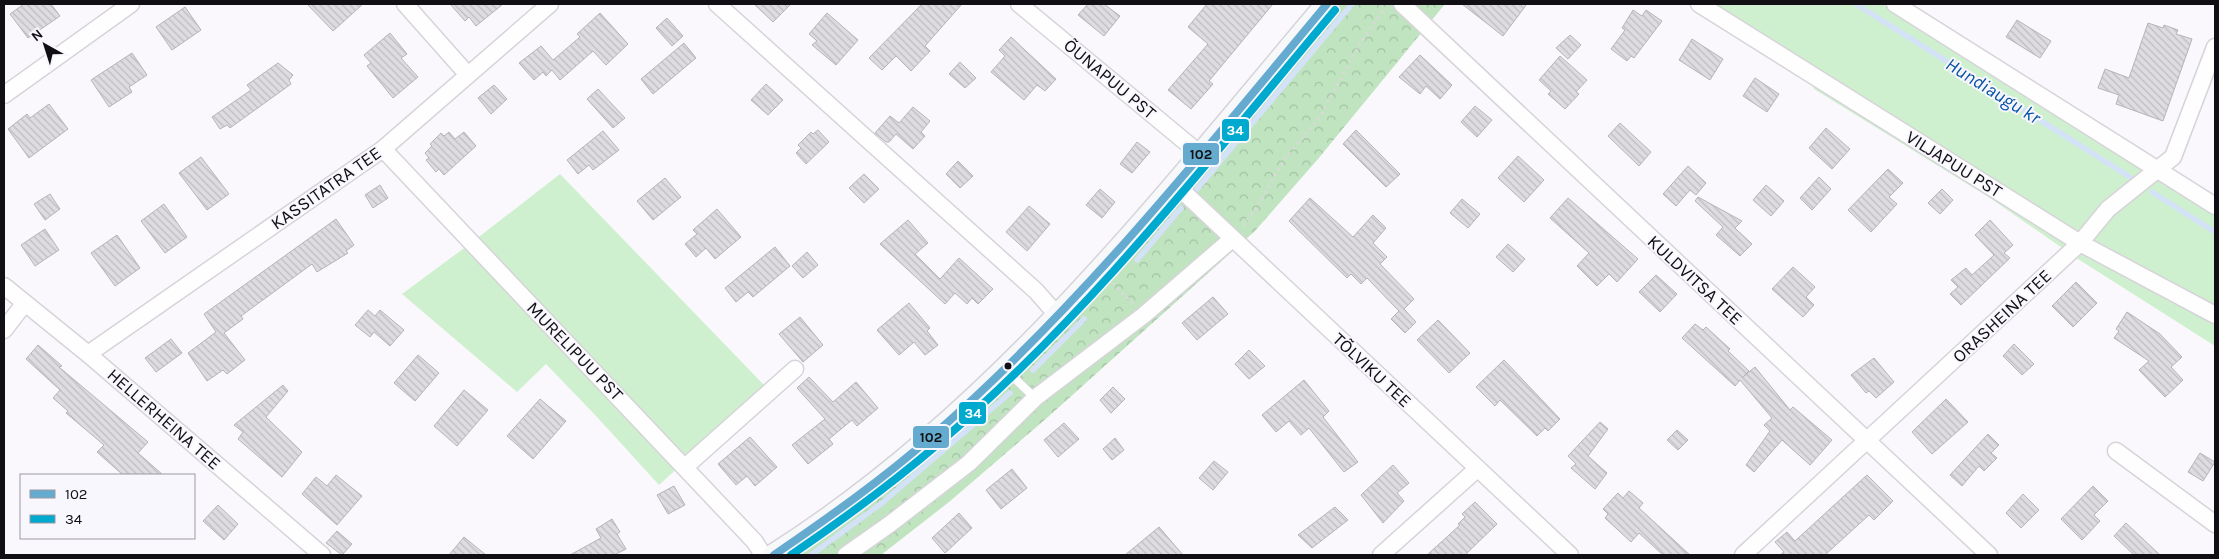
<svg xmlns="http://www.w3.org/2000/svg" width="2219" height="559" font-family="Karla,sans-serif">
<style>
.forest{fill:url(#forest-crowns)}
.park{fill:#cef0ce}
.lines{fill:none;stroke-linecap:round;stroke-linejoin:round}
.stream{stroke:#d4e2f8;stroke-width:5.5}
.building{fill:url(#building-back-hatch);stroke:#b5b4b8}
.lane-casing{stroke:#d6d4d8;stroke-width:10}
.street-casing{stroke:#d6d4d8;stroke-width:19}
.secondary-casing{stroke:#d6d4d8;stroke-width:25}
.path{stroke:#d9d9d9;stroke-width:3;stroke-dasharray:2.5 4;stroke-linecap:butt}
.lane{stroke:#fefeff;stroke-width:8}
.street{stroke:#fefeff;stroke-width:16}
.secondary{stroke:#f7f8fa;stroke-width:22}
.bus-1-casing{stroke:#f9f7fe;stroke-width:11}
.bus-2-casing{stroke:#f9f7fe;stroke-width:11}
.bus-1{stroke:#65abcf;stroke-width:8}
.bus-2{stroke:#00a9ce;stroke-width:8}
.bus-dot{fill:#110f13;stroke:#f9f7fe;stroke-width:2}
.labels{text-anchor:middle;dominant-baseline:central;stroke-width:4;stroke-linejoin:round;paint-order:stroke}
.street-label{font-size:18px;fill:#110f13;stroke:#f9f7fe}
.water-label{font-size:19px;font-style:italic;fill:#0753a6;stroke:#f9f7fe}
.line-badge{stroke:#f9f7fe;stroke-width:2}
.badge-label{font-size:14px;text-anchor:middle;font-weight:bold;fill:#fff}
.pale-badge-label{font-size:14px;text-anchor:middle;font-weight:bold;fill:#111}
</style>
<defs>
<pattern id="forest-crowns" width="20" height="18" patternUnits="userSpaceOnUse" patternTransform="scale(1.25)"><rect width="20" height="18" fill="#bfe4bf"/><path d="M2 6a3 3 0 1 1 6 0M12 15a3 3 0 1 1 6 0" fill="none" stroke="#a3c2a3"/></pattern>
<pattern id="building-back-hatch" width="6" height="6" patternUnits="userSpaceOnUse" patternTransform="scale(1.25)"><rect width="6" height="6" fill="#dedce0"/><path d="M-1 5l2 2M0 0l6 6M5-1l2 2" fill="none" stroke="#bdbcbf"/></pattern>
</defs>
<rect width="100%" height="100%" fill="#faf8fd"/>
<path class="forest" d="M1340,4h105l-127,155 -63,72 -207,186 -99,85 -68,53h-88l84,-63 195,-175 53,-56z"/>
<g class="park">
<path d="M1709,4h174l332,211v131l-137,-87 -88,-61 -176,-109 -11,-26z"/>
<path d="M560,174l206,213 -107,98 -62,-68 -51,-53 -29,28 -115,-98 73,-54z"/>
</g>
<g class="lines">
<g class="stream">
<path d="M1856,4l274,173"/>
<path d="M1197,189l155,-185"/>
<path d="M2152,192l63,40"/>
<path d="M1137,260l44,-52"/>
<path d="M1033,370l51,-51"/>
<path d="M811,555l71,-52 128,-110"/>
</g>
</g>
<g class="building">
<path d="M24,4h27l9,12 -32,22 -18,-24z"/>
<path d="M307,4h56l-30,27z"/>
<path d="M450,4h53l-27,22 -7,-9 -4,4z"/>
<path d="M754,4h37l-18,18z"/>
<path d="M922,4h40l-37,42 5,5 -19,20 -15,-15 -14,14 -13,-12z"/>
<path d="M1088,4h16l16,12 -16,20 -26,-21z"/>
<path d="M1207,4h66l-64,77 4,3 -22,25 -23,-19 40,-46 -20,-17z"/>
<path d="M1462,4h65l-24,32z"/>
<path d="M185,7l16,23 -29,20 -16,-23z"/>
<path d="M1633,10l9,6 4,-6 16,11 -28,37 -3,-2 -4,5 -16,-12 14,-19 -3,-2z"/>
<path d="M600,13l28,31 -22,21 -13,-14 -33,29 -8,-10 -6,6 -3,-4 -9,8 -15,-17 22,-17 12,14 27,-23 -3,-3z"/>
<path d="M827,13l31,27 -22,25 -24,-20 5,-4 -8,-7z"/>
<path d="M667,18l16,18 -11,10 -16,-18z"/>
<path d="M2017,20l34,21 -11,17 -34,-21z"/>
<path d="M2148,23l15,5 1,-3 14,5 -2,4 16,5 -29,82 -47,-17 3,-9 -21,-7 7,-19 24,9z"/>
<path d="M390,33l17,21 -6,4 17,19 -25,21 -26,-32 4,-3 -7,-8z"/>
<path d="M1570,35l11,10 -13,14 -12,-11z"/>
<path d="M1011,37l45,42 -11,12 -8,-6 -13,15 -33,-28 14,-16 -6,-6z"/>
<path d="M1692,39l31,20 -13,21 -31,-20z"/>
<path d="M684,43l12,15 -43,36 -12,-15z"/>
<path d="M132,53l15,22 -18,12 3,5 -23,15 -18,-27z"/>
<path d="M1420,55l32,30 -12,14 -14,-13 -6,8 -21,-17z"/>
<path d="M1560,56l27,24 -11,12 3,2 -14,15 -17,-15 3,-3 -12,-11z"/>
<path d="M960,62l16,16 -11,10 -16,-14z"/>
<path d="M278,63l15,12 -4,5 2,4 -61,44 -3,-3 -7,4 -8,-12 39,-27 -4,-5z"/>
<path d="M1755,78l24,16 -12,18 -24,-16z"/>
<path d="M766,84l17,16 -15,15 -17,-15z"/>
<path d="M494,85l13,14 -16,15 -13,-16z"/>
<path d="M598,89l27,29 -12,10 -26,-29z"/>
<path d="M49,104l19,25 -39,29 -21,-29 19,-15 3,4z"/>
<path d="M1475,106l17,14 -15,17 -16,-15z"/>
<path d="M913,107l17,14 -9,11 4,4 -12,13 -17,-15 -7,8h-3l-11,-9 15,-17 9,7z"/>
<path d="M1620,123l31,29 -12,14 -31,-30z"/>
<path d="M1826,128l24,21 -18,20 -23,-21z"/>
<path d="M818,130l11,12 -23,22 -10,-11 5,-5 -3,-3 13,-13 2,2z"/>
<path d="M1356,130l44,44 -14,13 -43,-43z"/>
<path d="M603,131l16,19 -26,20 -4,-5 -11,9 -11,-14z"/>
<path d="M449,132l6,7 9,-7 12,14 -32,29 -5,-6 -3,3 -10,-12 3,-2 -4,-5 7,-7 -2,-2 11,-11 3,3z"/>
<path d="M1137,142l13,10 -18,21 -12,-9z"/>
<path d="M1518,156l26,24 -20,22 -26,-24z"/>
<path d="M201,157l28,37 -22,16 -28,-37z"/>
<path d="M958,161l15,15 -13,12 -14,-14z"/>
<path d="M1688,166l18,17 -10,12 -6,-5 -14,16 -13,-12z"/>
<path d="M1888,169l15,14 -14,14 8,7 -26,28 -23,-22z"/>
<path d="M864,174l15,15 -15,14 -15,-15z"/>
<path d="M1819,177l12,12 -19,21 -12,-12z"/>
<path d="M665,178l16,19 -28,23 -16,-19z"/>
<path d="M380,185l8,13 -15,10 -8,-13z"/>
<path d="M1766,185l18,16 -13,15 -18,-16z"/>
<path d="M1100,189l15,13 -13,16 -16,-13z"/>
<path d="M1942,189l11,11 -13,14 -12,-11z"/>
<path d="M50,194l10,15 -15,11 -11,-16z"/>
<path d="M1698,197l44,24 -7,7 17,16 -12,12 -24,-21 7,-8 -28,-26z"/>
<path d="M1310,198l43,39 20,-22 13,13 -13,15 14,14 -7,7 34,35 -10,10 12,13 -11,11 -14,-14 8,-8 -32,-33 -6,6 -10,-10 -4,4 -58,-57z"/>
<path d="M1568,198l70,61 -21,23 -8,-8 -12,12 -20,-20 12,-13 -39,-35z"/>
<path d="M1462,199l18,15 -12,14 -18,-15z"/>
<path d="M164,204l23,33 -22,16 -24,-32z"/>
<path d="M1029,206l21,18 -23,27 -21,-19z"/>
<path d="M717,209l24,28 -26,22 -9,-11 -10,9 -11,-13 12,-10 -4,-4z"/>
<path d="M336,219l18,26 -8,6 2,2 -31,19 -5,-8 -71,52 2,3 -19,14 21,27 -18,14 -4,-4 -16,11 -19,-28 28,-21 -12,-18z"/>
<path d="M908,220l20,23 -13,11 25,25 19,-21 34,31 -15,15 -6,-6 -5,6 -12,-11 -10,11 -65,-60z"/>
<path d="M1990,220l23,25 -9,8 6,5 -49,47 -11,-11 8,-7 -7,-7 15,-12 6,7 22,-20 -19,-20z"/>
<path d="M45,229l14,21 -24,16 -14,-21z"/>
<path d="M117,235l23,33 -25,18 -24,-33z"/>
<path d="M1508,244l17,15 -12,13 -17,-15z"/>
<path d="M775,247l15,19 -37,31 -5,-5 -12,10 -11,-14z"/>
<path d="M807,252l11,13 -15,13 -11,-12z"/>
<path d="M1793,267l22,20 -9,10 8,8 -11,12 -31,-28z"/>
<path d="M1656,275l21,19 -17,18 -21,-20z"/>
<path d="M2076,282l21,21 -24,24 -21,-21z"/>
<path d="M1213,297l15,17 -31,26 -15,-17z"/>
<path d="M909,303l21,25 -3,3 11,14 -13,10 -11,-13 -15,13 -22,-25z"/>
<path d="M368,310l7,6 5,-6 24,20 -14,16 -16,-14 -4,5 -15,-12z"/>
<path d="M2127,312l33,22 22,23 -11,10 12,13 -18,17 -26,-27 10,-9 -35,-23 5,-7 -3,-2z"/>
<path d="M800,317l23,28 -20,17 -24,-28z"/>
<path d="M1438,320l32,33 -21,20 -32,-33z"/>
<path d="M1695,324l8,6 3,-3 24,22 -2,2 21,20 -6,6 12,-10 35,43 3,-3 39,33 -22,25 -28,-25 -28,32 -8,-7 24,-34 -6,-6 8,-7 -32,-38 -5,6 -53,-48z"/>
<path d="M171,339l11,14 -26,19 -11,-14z"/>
<path d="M2014,344l20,20 -12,11 -19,-19z"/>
<path d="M38,345l24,21 -3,1 89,75 -10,11 25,22h-40l-26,-23 7,-7 -38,-32 2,-2 -15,-13 7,-8 -34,-31z"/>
<path d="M1249,350l16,16 -16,13 -14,-15z"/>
<path d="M418,355l21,18 -24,28 -21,-18z"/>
<path d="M1874,358l20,24 -18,16 -7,-7 -3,2 -15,-18z"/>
<path d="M1504,360l56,59 -12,12 -3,-3 -8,8 -37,-36 -5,6 -19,-19z"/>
<path d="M809,377l24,25 23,-20 22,26 -21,18 -5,-6 -23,19 4,5 -25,20 -16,-19 33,-26 -28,-31z"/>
<path d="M1304,380l25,31 -6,6 35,45 -14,10 -35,-44 -8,7 -12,-14 -13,11 -14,-17z"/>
<path d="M283,385l5,6 -22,26 36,35 -20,25 -44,-38 5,-7 -9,-7z"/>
<path d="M1113,387l12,12 -14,14 -11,-13z"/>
<path d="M464,390l24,20 -31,36 -23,-20z"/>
<path d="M540,399l26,22 -33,38 -26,-23z"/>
<path d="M1946,399l22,23 -36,32 -20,-22z"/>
<path d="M1600,422l8,7 -20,27 19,17 -12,16 -24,-21 5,-4 -8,-8z"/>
<path d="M1064,423l15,16 -21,18 -14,-17z"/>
<path d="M1677,430l11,10 -10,10 -11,-10z"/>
<path d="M1988,434l11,11 -8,8 6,5 -13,13 -5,-5 -17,20 -12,-11z"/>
<path d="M750,437l27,30 -22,19 -8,-10 -11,9 -18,-21z"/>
<path d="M1115,438l9,12 -12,10 -9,-11z"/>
<path d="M2200,453l15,9 -12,19 -15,-9z"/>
<path d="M1214,461l14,11 -15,18 -14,-12z"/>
<path d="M1393,465l16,18 -12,10 7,8 -21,22 -22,-28z"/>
<path d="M1012,469l15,19 -26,21 -15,-19z"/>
<path d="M336,475l26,21 -25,29 -35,-31 14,-17 11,9z"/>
<path d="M1867,475l26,26 -19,19 -5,-5 -44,40h-45l4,-3 -9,-10 12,-10 8,9z"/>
<path d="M674,486l11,19 -17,9 -11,-19z"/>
<path d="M2093,486l15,15 -14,14 6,6 -18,19 -21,-21z"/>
<path d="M1629,491l14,12 -4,5 51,47h-27l-24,-22 -8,9 -26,-24 3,-4 -5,-5 15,-16 5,5z"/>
<path d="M2023,494l16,16 -18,18 -15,-15z"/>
<path d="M1475,502l22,22 -32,31h-38l33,-30 -2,-1 7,-7 -3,-3z"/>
<path d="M218,505l20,19 -14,16 -21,-19z"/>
<path d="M1335,507l13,13 -36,28 -14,-13z"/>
<path d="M959,513l13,15 -27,25 -13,-15z"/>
<path d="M612,519l8,13 -3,2 9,15 -12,6h-44l31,-17 -5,-9z"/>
<path d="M2126,523l34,32h-26l-20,-19z"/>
<path d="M1159,527l24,28h-58z"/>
<path d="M337,531l15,13 -10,11 -16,-12z"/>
<path d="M464,537l22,18h-37z"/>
</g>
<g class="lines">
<g class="lane-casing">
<path id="lane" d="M1006,370l29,28"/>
</g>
<g class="street-casing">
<g id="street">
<path d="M405,4l63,71"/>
<path d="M717,4l319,287 22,25"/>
<path d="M1019,4l181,150"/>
<path d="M1402,4l587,551"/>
<path d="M1699,4l381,239 135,72"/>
<path d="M1895,4l320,202"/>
<path d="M4,95l127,-91"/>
<path d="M383,149l372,393 8,13"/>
<path d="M1175,184l395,371"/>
<path d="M4,286l84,68 234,201"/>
<path d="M4,330l20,-26"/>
<path d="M88,354l295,-205 167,-145"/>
<path d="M2116,451l99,73"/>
<path d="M685,467l110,-98"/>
<path d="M846,555l44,-31 79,-61 66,-65 109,-83 88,-76"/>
<path d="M1381,555l96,-86"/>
<path d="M1743,555l337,-312 28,-34 65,-52 42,-110"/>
</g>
</g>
<g class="secondary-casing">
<path id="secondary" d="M774,555c223,-141 385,-352 553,-551"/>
</g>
<g class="path">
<path d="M1243,225l14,-18 28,-49 33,-38 39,-71 28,-42"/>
<path d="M1113,283l20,21"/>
</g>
<use href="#lane" class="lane"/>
<use href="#street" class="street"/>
<use href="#secondary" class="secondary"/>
<g class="bus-1-casing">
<path id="bus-1" d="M774,555c54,-37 108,-75 157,-118 148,-129 271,-283 396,-433"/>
</g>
<g class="bus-2-casing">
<path id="bus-2" d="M791,555c50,-34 99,-70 146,-110 149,-127 272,-285 398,-435"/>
</g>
<use href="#bus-1" class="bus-1"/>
<use href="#bus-2" class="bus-2"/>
</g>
<circle class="bus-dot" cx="1008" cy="366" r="4.5"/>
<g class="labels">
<g class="street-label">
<text transform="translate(1110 79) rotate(40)">ÕUNAPUU PST</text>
<text transform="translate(1954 164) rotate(32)">VILJAPUU PST</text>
<text transform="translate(326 188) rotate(-35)">KASSITATRA TEE</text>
<text transform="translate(1695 280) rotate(43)">KULDVITSA TEE</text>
<text transform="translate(2002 316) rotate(-43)">ORASHEINA TEE</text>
<text transform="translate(575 351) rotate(46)">MURELIPUU PST</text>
<text transform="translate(1372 370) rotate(43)">TÕLVIKU TEE</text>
<text transform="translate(164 419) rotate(41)">HELLERHEINA TEE</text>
</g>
<g class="water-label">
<text transform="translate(1993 91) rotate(32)">Hundiaugu kr</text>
</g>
</g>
<g class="line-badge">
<rect x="1221" y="118" width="29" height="24" rx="5" fill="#00a9ce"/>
<rect x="1182" y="142" width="38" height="24" rx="5" fill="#65abcf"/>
<rect x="958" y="401" width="29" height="24" rx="5" fill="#00a9ce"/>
<rect x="912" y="425" width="38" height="24" rx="5" fill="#65abcf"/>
</g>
<g class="badge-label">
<text x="1235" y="135">34</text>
<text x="973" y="418">34</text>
</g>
<g class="pale-badge-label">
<text x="1201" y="159">102</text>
<text x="931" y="442">102</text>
</g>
<rect width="2219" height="559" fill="none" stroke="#110f13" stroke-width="10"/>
<rect x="20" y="474" width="175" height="65" fill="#f9f7fe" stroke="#9c9aa0"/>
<rect x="30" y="490" width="25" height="8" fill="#65abcf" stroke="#9c9aa0"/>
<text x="65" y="499" font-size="15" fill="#110f13">102</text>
<rect x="30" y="515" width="25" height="8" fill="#00a9ce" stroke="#9c9aa0"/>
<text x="65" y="524" font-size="15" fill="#110f13">34</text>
<g transform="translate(45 45) rotate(321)" stroke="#f9f7fe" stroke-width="4" paint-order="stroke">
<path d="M0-4L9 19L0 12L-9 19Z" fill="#110f13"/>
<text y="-8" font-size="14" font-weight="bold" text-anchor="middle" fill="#110f13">N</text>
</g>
</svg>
